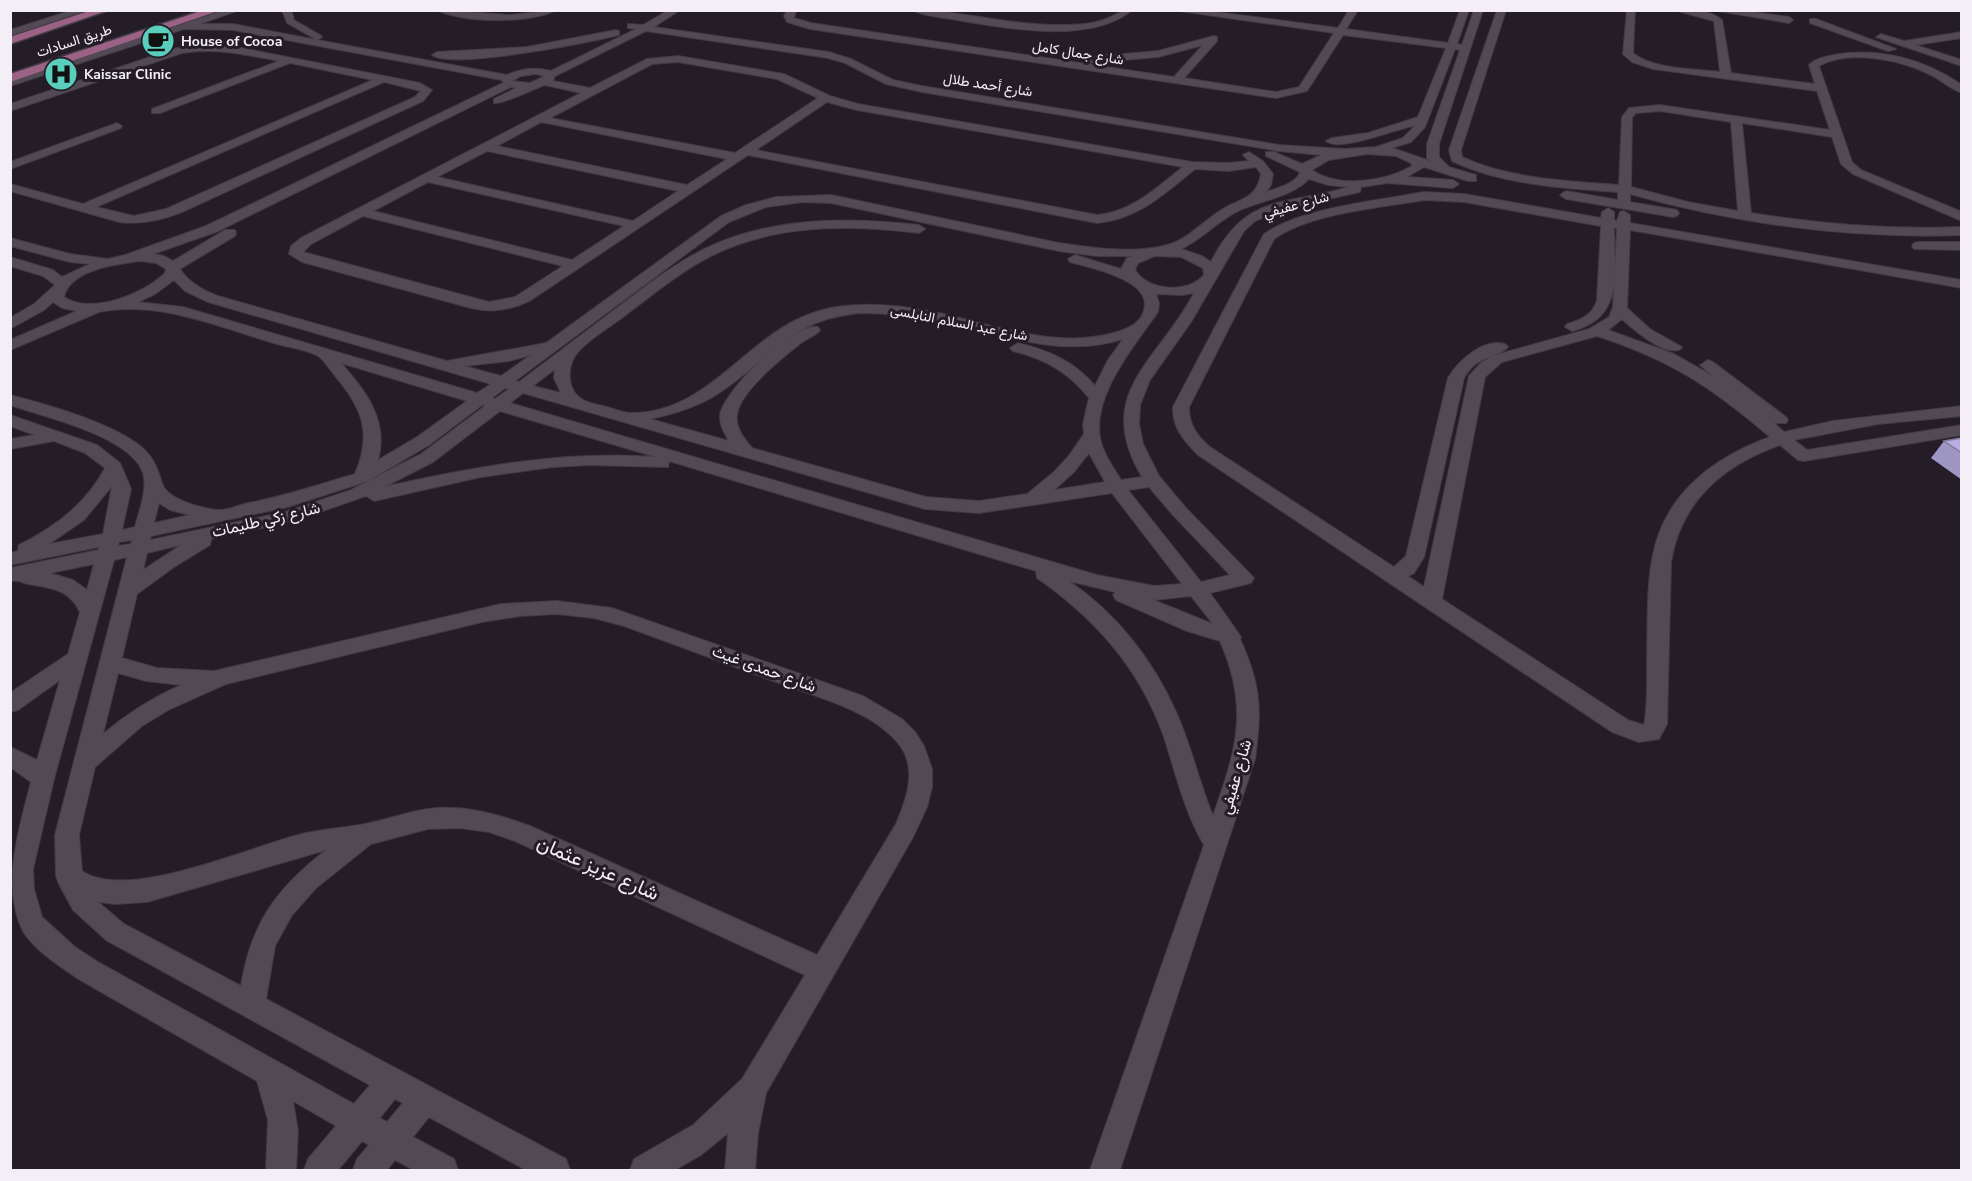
<svg xmlns="http://www.w3.org/2000/svg" width="1972" height="1181" font-family="'Nunito Sans',Vazirmatn,sans-serif">
<style>
.lines{fill:none;stroke-linecap:round;stroke-linejoin:round}
.minor-casing{stroke:#403a42;stroke-width:2}
.major-casing{stroke:#403a42;stroke-width:3}
.minor{fill:#524955;fill-rule:evenodd}
.major{fill:#9b6285;fill-rule:evenodd}
.wall{fill:#9d96c2}
.building{fill:#b7afe1;stroke:#807a9e;stroke-width:1.5}
.labels{text-anchor:middle;dominant-baseline:central;stroke-width:6;stroke-linejoin:round;paint-order:stroke}
.far-street-label{font-size:14px;fill:#f4eff6;stroke:#241c26}
.far-poi-label{font-size:14px;font-weight:bold;fill:#f4eff6;stroke:#241c26;text-anchor:start}
.street-label{font-size:16px;fill:#f4eff6;stroke:#241c26}
.near-street-label{font-size:20px;fill:#f4eff6;stroke:#241c26}
</style>
<rect width="100%" height="100%" fill="#241c26"/>
<g class="lines">
<g class="minor-casing">
<g id="minor">
<path d="M73,10h15l-78,26v-6z"/>
<path d="M225,10h14l-39,14h33l84,16 -30,-17 -5,-13h9l3,10 26,15 2,2 -5,3 190,35c15,-7 28,-8 44,-4l85,-42 -8,-1v-4l15,1 26,-15h11l-26,17 175,25 22,7 42,21 29,6 357,59 66,4 31,-2 27,-9 12,-12c-16,1 -74,27 -89,15l6,-3 36,-5 50,-16 28,-69 -103,-13 -36,56 -31,7 -466,-69 -23,-7 -3,-6 3,-6h9l-2,8 17,5 363,54 29,-32 -45,12 -69,6 -5,-3 5,-3 69,-6 56,-15 3,1v4l-33,37 92,14 23,-5 35,-54 -161,-23h28l137,18 11,-18h9l-12,19 102,14 12,-33h9l-12,34 5,1 12,-35h9l-44,134v13l10,10 27,8v6h-8l-44,-14 -17,10 46,3 6,4 -6,4 -66,-5 -26,4 -1,5 -77,17 -28,12 -11,10 -53,91 -41,58 -10,25 -1,19 4,20 16,32 26,31 69,71 -3,5 -41,10 31,44 -1,2c21,46 22,71 15,120l-135,411h-30l114,-325c-20,-34 -28,-71 -40,-108 -24,-68 -68,-118 -127,-159l-1,-7 -367,-110 -1,6 -79,-2 -36,2 -72,10 -107,24 -8,-5 -72,25 -83,18 -1,6 -36,22 -37,27 -15,64 35,10 57,3 287,-67 56,-3 55,7 251,88 39,23 13,13 9,14 8,23v18l-5,20 -14,30 -147,256 -8,40 -3,37h-30l3,-37 -27,22 -26,15h-45l4,-11 59,-34 49,-46 63,-104 -290,-134 -26,-9 -29,-4 -32,1 -57,15 -55,44 -24,27 -17,31 -9,53 300,160 4,11h-44l-97,-53 -16,20 41,22 4,11h-44l-19,-10 -8,10h-34l4,-11 12,-14 -7,-4 -24,29h-34l4,-11 28,-33 -43,-25 5,30 -2,39h-30l2,-50 -11,-39 -177,-101c-19,-13 -43,-28 -56,-47 -24,-45 -5,-105 7,-151l-21,-15v-20l27,13 23,-80 -42,30 -8,2v-19l58,-39 12,-42c-11,-23 -29,-24 -52,-28 -8,-2 -8,-4 -18,-3v-13l88,-18 1,-3 -89,18v-12l8,-2 1,-6c36,-18 67,-41 86,-77l-20,-15 -31,-12 -44,8v-10l25,-4 -25,-9v-11l87,30 23,18 11,26 -9,41 13,-3c4,-16 13,-38 8,-54 -12,-37 -99,-56 -133,-68v-10c39,10 92,25 125,47 17,12 21,22 27,41 5,17 40,25 55,27 8,1 20,-4 27,-6 38,-7 74,-19 111,-30 17,-40 8,-65 -19,-97 -5,-6 -11,-16 -18,-21 -9,-6 -32,-9 -44,-13 -55,-16 -116,-43 -175,-31l-89,38v-10l67,-29 -15,-3 -9,-6 -9,8 -34,19v-11l24,-14 21,-19 -12,-9 -33,-10v-9l43,13 9,7 28,-13 -20,-2 -60,-16v-8l60,16 38,5 17,-4 81,-29 297,-143 -1,-3 -269,-50 -49,-1 -174,57v-6zM646,31l182,27 17,5 41,21 36,8 357,59 42,4 -19,9 -28,-12h-8v4l34,16c-4,12 -23,16 -34,20l5,-7 2,-11 -10,-13 -14,-9 -6,3 6,6 -21,2 -36,-1 -334,-58 -28,-8 -46,-22 -106,-18 -31,3 -57,29 -37,-7 2,-5zM1455,49l5,1 -33,94v14l3,3 -38,-13 19,-6 14,-15zM678,62l99,17 41,19 -83,55 -185,-35 102,-54zM536,74l9,2 -15,7 -18,-2 9,-5zM545,85l36,8 -280,145 -10,8 -2,8 13,8 169,46c21,5 41,2 60,-8l217,-145 349,68c41,-4 67,-29 98,-54l33,2 28,-4 5,7c-5,25 -19,24 -38,35 -16,9 -29,24 -45,32 -32,15 -85,7 -119,2l-228,-48 -55,2 -30,8 -25,11 -175,127 -99,18 -229,-65c-15,-6 -29,-13 -38,-27l55,-33 1,-3 -1,-3h-10l-52,31 -9,-5 -11,-2 63,-22 295,-145 5,1 -22,11v4c10,1 39,-14 51,-18zM827,102l30,8 326,57c-27,21 -51,45 -86,48l-341,-65zM541,122l186,37 -40,26 -190,-39zM487,151l191,40 -45,30 -196,-44zM1367,154l29,2 15,7 1,3c-26,15 -74,23 -100,4l17,-10zM1309,179l19,6 21,2c-64,19 -103,5 -138,75l-9,-6 -21,-7c22,-10 37,-29 59,-39 23,-10 51,-13 69,-31zM428,182l196,44 -52,34 -199,-49zM803,202l28,1 228,48 37,5h36l-5,2 -6,11 -46,-14 -7,4 2,3c21,6 83,18 74,48 -3,12 -13,17 -24,21 -61,21 -130,-8 -190,-20 -23,-4 -45,-7 -68,-6 -23,0 -46,5 -66,15 -58,29 -94,94 -167,93 -7,-1 -15,-4 -22,-6 -7,-2 -15,-3 -22,-6 -19,-9 -19,-35 -7,-49 12,-14 31,-24 45,-35 28,-21 54,-43 84,-59 65,-34 141,-34 212,-25l6,-4 -6,-4c-69,-8 -142,-8 -206,20 -34,15 -63,38 -92,60 -34,26 -68,51 -102,77l-4,-1 214,-159 37,-15zM363,216l200,50 -48,31 -26,5 -186,-50 8,-8zM1155,256l26,1 22,11 1,7c-16,19 -56,16 -69,-5l3,-7zM141,261l15,2 10,6 -1,4c-21,21 -74,42 -101,24 6,-28 54,-33 77,-36zM174,280l11,11 23,11 283,82 -14,9 -294,-86 -45,-5 17,-8zM1194,293c-36,69 -102,100 -52,184l-21,3c-6,-10 -14,-21 -18,-32 -18,-45 31,-102 55,-136l1,-9 -3,-9 26,1zM860,313c30,0 58,4 87,10 59,13 117,35 176,16l-15,21 -13,26c-21,-25 -45,-35 -77,-43l-8,5 3,3c32,8 55,21 76,47l-6,26 1,10 -16,23 -14,15 -27,22 -48,7 -53,-4 -174,-49c-8,-10 -17,-20 -15,-33 2,-23 46,-58 64,-72 6,-5 15,-7 19,-13l-2,-3c-23,-6 -95,64 -98,88 -1,9 4,18 9,26l-79,-22c24,-5 48,-12 69,-26 55,-36 68,-73 141,-80zM531,355l-30,21 -37,-10 45,-5zM341,363l126,38 -50,36 -39,23c11,-39 -12,-69 -37,-97zM555,369l-1,9 7,15 -28,-7zM505,388l4,1 -14,10 -3,-1zM523,393l402,116 54,4 133,-20 70,91 -28,2 -57,-11 -587,-172zM482,405l3,1 -64,48 -70,36 -66,22 -135,28 1,-4 137,-29 80,-26 61,-36zM500,411l156,46c-93,-7 -182,10 -272,30l49,-25zM1089,453l16,29 -51,8 20,-18zM112,486l-9,48 -54,10 35,-24zM1149,487l24,28 57,60 -29,7 -73,-92zM159,503l11,7 20,5 -36,8zM132,540l-1,4 -13,2 1,-4zM181,545l-38,25 4,-17zM127,557l-72,278 1,41 3,8 14,26 33,30 264,145 -16,19 -256,-142 -23,-15 -33,-30 -8,-28 -1,-20 21,-90 60,-219zM94,564l-7,26 -14,-10 -23,-7zM1069,581l46,11 -2,3 3,5 71,31 33,10c30,68 16,109 -7,175 -14,-34 -22,-71 -37,-104 -23,-52 -60,-99 -107,-131zM1191,596l22,28 -62,-25 3,1zM557,614l37,4 30,8c52,19 104,38 155,57 30,11 63,20 90,36 13,8 29,20 36,35 10,23 0,49 -9,70l-79,131 -287,-129c-33,-12 -67,-22 -102,-17 -21,3 -42,11 -63,15 -21,4 -42,5 -63,10 -53,13 -175,68 -220,37l-3,-36 16,-68 47,-41 28,-17 56,-25 256,-62 38,-6zM118,673l28,8 35,4c-29,13 -53,28 -78,49zM326,850c-50,39 -75,73 -85,136l-117,-62 -26,-22 17,2 32,-2zM395,1099l8,4 -16,19 -7,-4z"/>
<path d="M437,10l73,5 46,-5c-23,14 -96,13 -119,0z"/>
<path d="M912,10c48,0 95,15 144,15 16,0 35,0 50,-6 10,-4 15,-9 26,-9 -42,35 -126,18 -175,10 -14,-3 -33,-3 -45,-10z"/>
<path d="M1497,10h9l-45,140 1,7c47,22 105,24 157,28l3,-68 7,-9 31,-3 170,25 -13,-39 -164,-22 -21,-7 -9,-8 4,-44h8l-2,43c18,16 63,16 87,19l-6,-51 -40,-11c17,0 35,-1 48,10l9,53 84,11 -6,-19c7,-7 16,-8 25,-10 45,-8 90,4 128,30v8c-12,-4 -22,-14 -33,-19 -29,-14 -80,-25 -110,-8l33,96 9,8 101,42v9l-109,-47 -12,-10 -9,-27 -90,-14 9,90c69,11 140,17 211,14v8c-112,4 -224,-11 -332,-41v8l47,8 2,3 -2,3 -4,1 -107,-18 -6,-4 6,-4 52,9v-8c-55,-4 -115,-7 -166,-31l-3,-11zM1660,111l71,11 7,89 -50,-9 -57,-15 1,-70 4,-4z"/>
<path d="M1713,10h27l49,7 4,3 -4,3z"/>
<path d="M1810,19h6l80,30 -8,2 -78,-28z"/>
<path d="M616,30l3,1v4c-29,7 -167,35 -187,20l5,-3 90,-5z"/>
<path d="M1962,32v6l-47,7 47,15v6l-86,-29 5,-3 23,7z"/>
<path d="M203,43l18,1 199,39 12,7 -9,11 -241,111c-20,8 -41,13 -63,10l-109,-31v-7l73,20 290,-124 -83,-17 -130,50h-8v-4l127,-48c-33,-6 -64,-14 -97,-8l-172,58v-7l167,-56zM384,82l37,9 -6,6 -249,112 -32,7 -38,-9z"/>
<path d="M117,123l5,3 -1,2 -111,41v-7z"/>
<path d="M1424,192l40,2 137,24 1,-6 6,-4 6,4v8l3,1 3,-9 4,-1 6,4v8l332,57v8l-332,-58 -3,78 23,21 32,18 -3,3c-17,4 -45,-20 -57,-31l-14,11 66,24 39,22 -13,-11 8,-5 5,2 73,55 2,3 -2,3h-12l10,9 49,-11 129,-15v10l-84,8 -84,16 13,10 155,-25v10l-158,26 -6,-1 -18,-15c-56,20 -99,55 -109,117l-4,162 -8,15 -20,3 -27,-10 -414,-277c-14,-14 -26,-28 -25,-48l91,-173c39,-27 113,-33 160,-42zM1424,200l40,2 137,24 -4,74c-4,15 -16,20 -30,24l-2,3 7,4c53,-13 42,-59 42,-103h3l-4,79 -4,10 -20,12 -97,27 -11,7 -12,13 -45,211 -16,-11 6,-3 10,-16 40,-179c13,-24 31,-18 44,-31l-3,-3c-22,-6 -46,16 -57,34l-42,178 -12,11 -184,-120c-13,-11 -21,-22 -21,-40l85,-168c36,-26 106,-31 150,-39zM1597,336c74,24 114,51 173,101 -55,20 -105,56 -117,118 -7,34 -5,71 -6,106 0,20 1,44 -3,64l-16,-5 -186,-121 43,-222 17,-15z"/>
<path d="M1919,242h43v8l-48,-1 -2,-3 2,-3z"/>
</g>
</g>
<g class="major-casing">
<g id="major">
<path d="M92,10h17l-99,34v-7z"/>
<path d="M204,10h17l-211,72v-8z"/>
</g>
</g>
<use href="#minor" class="minor"/>
<use href="#major" class="major"/>
</g>
<path class="wall" d="M1962,438v42l-31,-22 13,-17z"/>
<path class="building" d="M1962,438v15l-18,-12z"/>
<defs>
<g id="cafe-disc" transform="scale(1.725)"><circle r="9.5" fill="#5acebd" stroke="#241c26"/><path d="M-5.5-4.5H6V0H3Q3 3.5 0 3.5H-2.5Q-5.5 3.5-5.5 0ZM3-3.2v2h1.7v-2ZM-6 4.5H4V6H-6Z" fill="#111"/></g>
<g id="hospital-disc" transform="scale(1.725)"><circle r="9.5" fill="#5acebd" stroke="#241c26"/><path d="M-5-5h3v3.5h4V-5h3V5h-3V1.5h-4V5h-3Z" fill="#111"/></g>
</defs>
<g fill-rule="evenodd">
<use href="#cafe-disc" x="158" y="41"/>
<use href="#hospital-disc" x="61" y="74"/>
</g>
<g class="labels">
<g class="far-street-label">
<text transform="translate(74 41) rotate(-18)">طريق السادات</text>
<text transform="translate(1078 53) rotate(9)">شارع جمال كامل</text>
<text transform="translate(988 85) rotate(9)">شارع أحمد طلال</text>
<text transform="translate(1296 205) rotate(-15)">شارع عفيفي</text>
<text transform="translate(959 323) rotate(11)">شارع عبد السلام النابلسى</text>
</g>
<g class="far-poi-label">
<text x="181" y="41">House of Cocoa</text>
<text x="84" y="74">Kaissar Clinic</text>
</g>
<g class="street-label">
<text transform="translate(266 520) rotate(-13)">شارع زكي طليمات</text>
<text transform="translate(764 669) rotate(20)">شارع حمدى غيث</text>
<text transform="translate(1236 777) rotate(-74)">شارع عفيفي</text>
</g>
<g class="near-street-label">
<text transform="translate(598 868) rotate(24)">شارع عزيز عثمان</text>
</g>
</g>
<rect width="1972" height="1181" fill="none" stroke="#f4eff6" stroke-width="24"/>
</svg>
